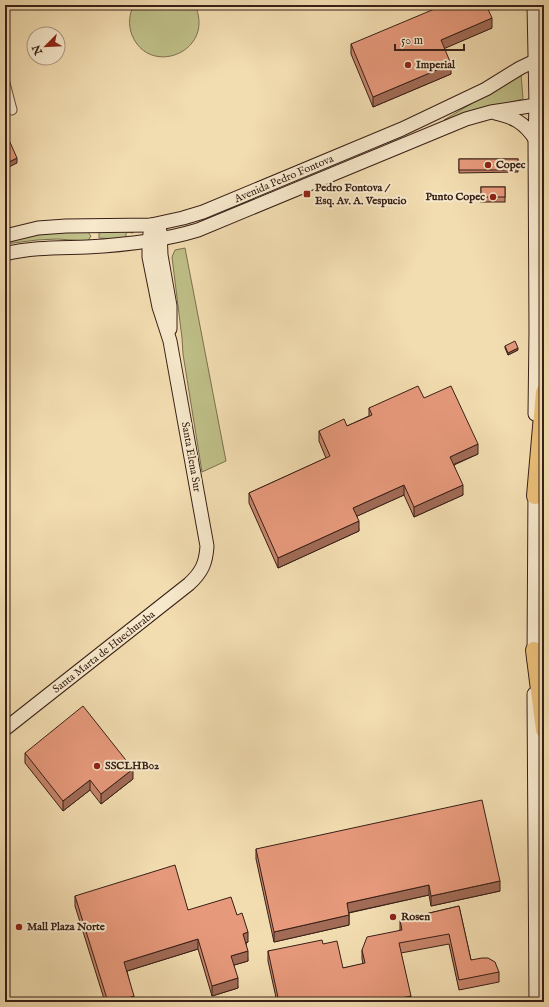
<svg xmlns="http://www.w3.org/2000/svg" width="549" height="1007" font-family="'IM FELL English',serif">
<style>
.green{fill:#bfbf88;stroke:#7c7050}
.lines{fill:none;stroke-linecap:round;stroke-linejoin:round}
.street-casing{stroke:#674f3e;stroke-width:11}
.secondary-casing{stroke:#392017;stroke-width:15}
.highway-casing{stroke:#392017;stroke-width:18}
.street{stroke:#f7e9cc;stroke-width:9}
.secondary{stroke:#f7e9cc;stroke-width:13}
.highway{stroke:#e9be78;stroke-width:16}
.wall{fill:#c6846a;stroke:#392017}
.shaded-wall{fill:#a16b56;stroke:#392017}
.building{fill:#e6997b;stroke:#392017}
.poi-dot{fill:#8f2418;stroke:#f7e9cc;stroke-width:1.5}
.labels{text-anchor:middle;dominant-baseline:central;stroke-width:4;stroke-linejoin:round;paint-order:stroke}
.poi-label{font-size:11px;font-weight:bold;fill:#392017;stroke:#f7e9cc;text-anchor:start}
.street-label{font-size:11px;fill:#392017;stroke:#f7e9cc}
</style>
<rect width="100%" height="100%" fill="#f2ddb1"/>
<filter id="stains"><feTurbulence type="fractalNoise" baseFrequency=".005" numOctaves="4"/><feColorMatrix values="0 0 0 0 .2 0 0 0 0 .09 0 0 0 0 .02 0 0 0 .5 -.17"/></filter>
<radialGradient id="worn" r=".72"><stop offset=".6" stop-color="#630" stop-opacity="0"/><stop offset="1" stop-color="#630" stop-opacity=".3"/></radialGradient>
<g class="green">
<path d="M134,5h61c21,47 -46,73 -63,30 -4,-10 -3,-21 2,-30z"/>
<path d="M521,74l2,25 -60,15 -19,6z"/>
<path d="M99,229h35l-1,4 -6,-1 -1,2v4l-8,1 -19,-1z"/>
<path d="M53,231h34l4,5 -3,5 -31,-2 -20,1 -32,4v-2z"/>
<path d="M185,248l41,213 -24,11 -19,-118 -1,-16 -10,-81 3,-7z"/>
</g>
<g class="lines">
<g class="street-casing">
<path id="street" d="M5,83l7,27"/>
</g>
<g class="secondary-casing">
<g id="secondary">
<path d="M534,5l2,100 -1,34 1,192 -1,83"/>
<path d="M495,113c18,4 29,9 40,26"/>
<path d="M160,231l1,24 9,51v23"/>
<path d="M5,236l33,-8 28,-2 85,-1 32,-7 20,-6 199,-83 84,-40 34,-21 23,-11"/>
<path d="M5,254c28,-7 54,-6 82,-7 38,-2 75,-6 111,-17l268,-111 25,-7 45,-7 8,-2"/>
<path d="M534,660l1,-174"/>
<path d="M534,694l2,308"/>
<path d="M5,729l184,-145c13,-12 17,-21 18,-38l-37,-205 -11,-34 -10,-50v-15l2,-17"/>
</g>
</g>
<g class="highway-casing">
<g id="highway">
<path d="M535,496l9,-104"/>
<path d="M534,650l10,80"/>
</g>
</g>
<use href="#street" class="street"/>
<use href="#secondary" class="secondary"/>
<use href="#highway" class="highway"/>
</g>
<g class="wall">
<path d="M492,28l-48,20 7,26 -78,33 -22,-53v-10z"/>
<path d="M459,159h59v13l-59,1z"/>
<rect x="481" y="187" width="24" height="15"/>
<path d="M505,346l13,4 -10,5 -3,-7z"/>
<path d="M424,398l54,56 -24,11 9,30 -49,22 -10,-22 -47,21 2,15 -81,37 -29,-65v-10l77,-35 -7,-17v-10l28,-5 22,-10v-8z"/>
<path d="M25,753l108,26 -32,25 -11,-14 -27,21 -38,-48z"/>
<path d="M256,849l244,42 -69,15 -2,-11 -80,18v12l-75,17 -18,-83z"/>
<path d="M75,896l113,14 49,5 11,27 -2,1 2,18 -14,4 4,23 -26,8 -14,-47 -71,22 7,31h-29l-30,-96z"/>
<path d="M459,906l12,54 28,12v10l-40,8 -10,-46 -48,9 10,49h-134l-9,-41v-10l55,-7 20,24 20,-4 -1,-5v-9l38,-20v-10z"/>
</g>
<g class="shaded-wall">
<path d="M492,18v10l-51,22v-10z"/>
<path d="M451,64v10l-78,33v-10z"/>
<path d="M17,158v5l-12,6v-5z"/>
<path d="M518,348v2l-10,5v-2z"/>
<path d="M478,444v10l-28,12v-9z"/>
<path d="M404,485v10l-51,23v-10z"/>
<path d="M463,485v10l-49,22v-10z"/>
<path d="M359,521v10l-81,37v-10z"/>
<path d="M133,769v10l-32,25v-10z"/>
<path d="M90,780v10l-27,21v-10z"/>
<path d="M500,881v10l-69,15v-10z"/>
<path d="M429,885v10l-82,18v-10z"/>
<path d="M349,915v10l-75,17v-10z"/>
<path d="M248,932v10l-5,2v-10z"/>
<path d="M198,939v10l-74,23v-10z"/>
<path d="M248,951v10l-17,5v-10z"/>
<path d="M238,978v10l-26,8v-10z"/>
<path d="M134,996v6h-20z"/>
<path d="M411,996v6h-30z"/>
</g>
<g class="building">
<path d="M444,5h42l6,13 -51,22 10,24 -78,33 -22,-53z"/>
<path d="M9,140l8,18 -12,6v-22z"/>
<rect x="459" y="159" width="59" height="11"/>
<rect x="481" y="187" width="24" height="10"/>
<path d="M515,341l3,7 -10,5 -3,-7z"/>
<path d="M418,386l6,12 27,-12 27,58 -28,13 13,28 -49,22 -10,-22 -51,23 6,13 -81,37 -29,-65 81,-37 -11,-25 25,-12 3,7 25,-11 -3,-7z"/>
<path d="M83,706l50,63 -32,25 -11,-14 -27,21 -38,-48z"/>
<path d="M482,800l18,81 -69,15 -2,-11 -82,18 2,12 -75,17 -18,-83z"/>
<path d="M175,865l13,45 43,-13 6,18 5,-2 6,19 -5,2 5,17 -17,5 7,22 -26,8 -14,-47 -74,23 10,34 -20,6h-6l-33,-106z"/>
<path d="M459,906l12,54 11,-2h6l7,4 4,10 -40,8 -10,-46 -50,9 12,53 -30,6h-102l-11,-51 54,-11 1,4 14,-3 6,27 22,-5 -3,-13 5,-13 35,-7 -2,-10z"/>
</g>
<g class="poi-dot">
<circle cx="408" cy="65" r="4"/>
<circle cx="488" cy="165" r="4"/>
<rect x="303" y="190" width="8" height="8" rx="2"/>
<circle cx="493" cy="197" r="4"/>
<circle cx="97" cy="766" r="4"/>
<circle cx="393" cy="917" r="4"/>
<circle cx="19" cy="927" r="4"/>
</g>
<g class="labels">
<g class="poi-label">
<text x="416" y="65">Imperial</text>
<text x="496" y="165">Copec</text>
<text x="315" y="188">Pedro Fontova /<tspan x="315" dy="13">Esq. Av. A. Vespucio</tspan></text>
<text x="485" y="197" text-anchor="end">Punto Copec</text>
<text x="105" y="766">SSCLHB02</text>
<text x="401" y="917">Rosen</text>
<text x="27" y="927">Mall Plaza Norte</text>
</g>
<g class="street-label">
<text transform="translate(284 179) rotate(-23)">Avenida Pedro Fontova</text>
<text transform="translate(191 457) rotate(80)">Santa Elena Sur</text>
<text transform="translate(104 652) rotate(-38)">Santa Marta de Huechuraba</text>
</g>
</g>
<rect width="549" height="1007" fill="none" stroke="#f2ddb1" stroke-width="20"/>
<rect x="6" y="6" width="537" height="995" fill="none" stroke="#392017" stroke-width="2"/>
<rect x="10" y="10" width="529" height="987" fill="none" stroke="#392017"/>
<g transform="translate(46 46) rotate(246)"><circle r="19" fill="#f7e9cc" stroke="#ab9984"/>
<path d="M0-3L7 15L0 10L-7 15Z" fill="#8f2418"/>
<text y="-6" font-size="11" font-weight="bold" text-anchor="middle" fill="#392017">N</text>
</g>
<path d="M395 44v6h69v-6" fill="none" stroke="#392017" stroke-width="2"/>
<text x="401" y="44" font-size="12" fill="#392017" stroke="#f7e9cc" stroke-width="3" paint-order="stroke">50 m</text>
<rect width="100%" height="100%" filter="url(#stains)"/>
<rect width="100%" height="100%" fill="url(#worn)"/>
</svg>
